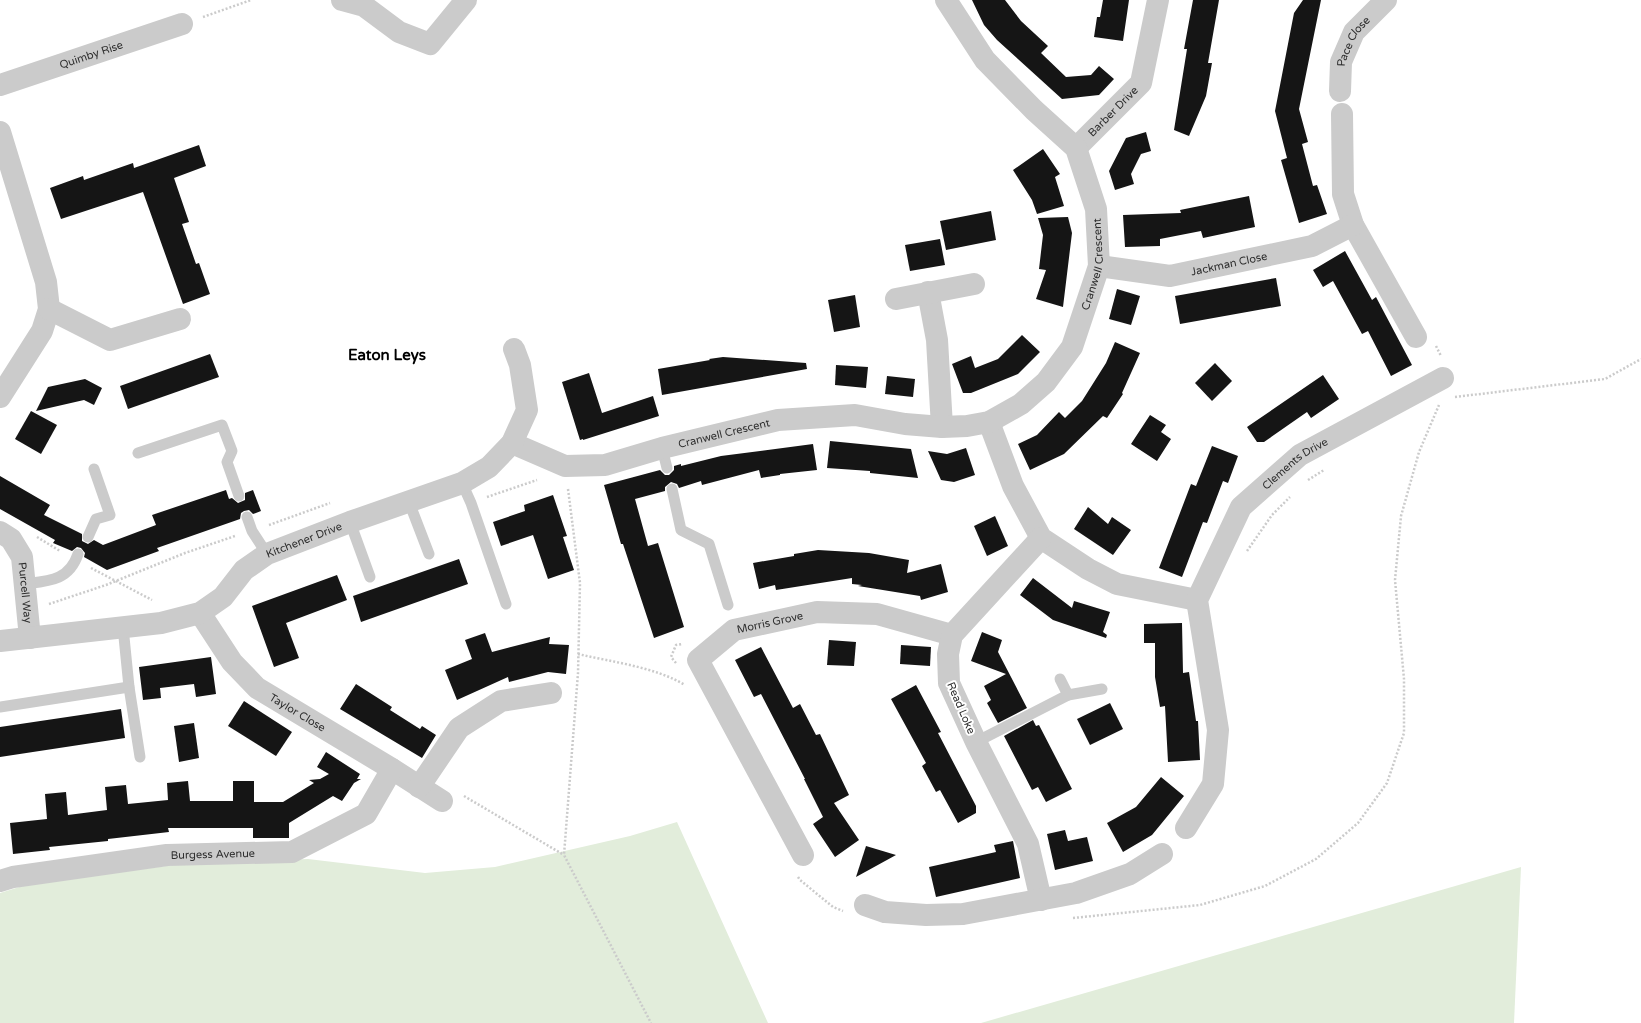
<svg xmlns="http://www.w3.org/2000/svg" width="1641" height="1023" font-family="'Varela Round',sans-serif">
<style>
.green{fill:#e2eddb}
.building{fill:#151515}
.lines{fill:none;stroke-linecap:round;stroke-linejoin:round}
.path{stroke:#cbcbcb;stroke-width:2.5;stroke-dasharray:2 2;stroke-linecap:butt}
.service{stroke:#cbcbcb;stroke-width:11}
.minor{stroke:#cbcbcb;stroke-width:22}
.labels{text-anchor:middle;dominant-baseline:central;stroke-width:4;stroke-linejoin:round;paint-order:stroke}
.street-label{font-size:11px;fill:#2e2e2e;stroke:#fff}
.district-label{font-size:15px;font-weight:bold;fill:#000;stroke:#fff}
</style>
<rect width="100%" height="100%" fill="#fff"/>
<g class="green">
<path d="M677,822l91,201h-768v-130l29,-9 152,-20 127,-5 117,14 70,-6 135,-31z"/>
<path d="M1521,867l-7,156h-533z"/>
</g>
<g class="building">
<path d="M972,0h33l16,21 27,25 -7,7 25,24 25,-2 8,-9 15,13 -15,16 -37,4 -65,-59 -13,-15z"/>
<path d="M1103,0h26l-6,41 -29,-4 3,-20h3z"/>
<path d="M1193,0h26l-11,63h4l-6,33 -17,40 -15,-6 13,-81h-3z"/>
<path d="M1303,0h18l-22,109 9,33 -6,2 11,42 4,-1 10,29 -28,9 -18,-63 6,-2 -12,-47 19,-98z"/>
<path d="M1146,132l5,19 -10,3 -10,20 3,10 -19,6 -6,-19 17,-33z"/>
<path d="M199,145l7,21 -32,12 15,44 -7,2 14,40 3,-1 11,31 -27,10 -40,-112 -82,27 -11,-31 33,-12 1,4 49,-17 1,5z"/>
<path d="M1043,149l17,25 -5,3 9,29 -27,8 -5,-14 -19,-30z"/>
<path d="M1249,196l6,31 -52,11 -2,-7 -41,8v7l-35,1 -2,-32 58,-2 -1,-3z"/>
<path d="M991,211l5,29 -50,10 -6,-29z"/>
<path d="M1068,217l4,16 -9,74 -27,-8 10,-29 -7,-1 4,-34 -5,-17z"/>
<path d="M940,239l5,26 -35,6 -5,-26z"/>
<path d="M1345,251l27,49 4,-3 36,68 -21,11 -23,-45 -6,3 -29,-53 -10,6 -10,-17z"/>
<path d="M1276,278l5,28 -101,18 -5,-28z"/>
<path d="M1117,289l23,7 -9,29 -22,-6z"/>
<path d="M855,295l5,32 -26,5 -6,-32z"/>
<path d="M1022,335l18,17 -22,22 -47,19h-8l-11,-29 19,-8 4,12 23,-9z"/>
<path d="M1115,342l25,11 -18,40 1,1 -16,24 -4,-2 -39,38 -34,16 -12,-26 19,-9 22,-23 6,6 17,-17 24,-38z"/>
<path d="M210,354l9,23 -91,32 -8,-23z"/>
<path d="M723,357l83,6 1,6 -145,26 -4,-26 52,-9 -1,-1z"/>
<path d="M1215,363l17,18 -20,20 -17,-18z"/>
<path d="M836,365l32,2 -2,21 -31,-3z"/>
<path d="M589,373l13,40 51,-17 6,20 -76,24v-1l-3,1 -18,-58z"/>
<path d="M1323,375l16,24 -28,19 -4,-6 -43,30h-7l-10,-15z"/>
<path d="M887,376l28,3 -2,18 -28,-3z"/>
<path d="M85,379l17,9 -8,17 -10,-5 -48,11 12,-24z"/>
<path d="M31,411l26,14 -16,29 -26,-15z"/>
<path d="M1150,415l16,10 -5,7 10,7 -14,22 -26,-17z"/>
<path d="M830,441l81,8 7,29 -48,-5v-2l-43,-3z"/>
<path d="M813,444l4,26 -37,4v1l-19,3 -2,-8 -57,15 -1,-4 -22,7 -2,-4 -6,-2 -6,5v4l-30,8 13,47 10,-3 26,84 -30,11 -31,-94h-2l-17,-59 56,-15 5,5h4l5,-5v-4l7,-2v2l40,-10z"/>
<path d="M1212,446l26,10 -10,27 -5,-2 -16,42 -4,-1 -21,55 -23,-9 32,-84 5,2z"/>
<path d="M966,448l9,27 -21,7 -13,-2 -13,-29 19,3z"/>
<path d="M0,476l50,29 -6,10 38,19v7l6,3 6,-4 9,5 53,-20 -4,-10 74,-25 3,9 3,-1 6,5 7,-3v-7l8,-3 8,21 -8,3 -4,-4 -5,1 -3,2 -1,6 -83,29 2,3 -52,19 -23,-13 1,-4 -4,-5 -4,-1 -5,4 -19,-8 2,-3 -55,-31z"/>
<path d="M553,495l14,41 -4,1 11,33 -26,9 -15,-44 -32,11 -8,-24 32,-11 -1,-6z"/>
<path d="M1088,507l20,17 4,-7 19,13 -18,25 -39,-26z"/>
<path d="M995,516l13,30 -21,10 -13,-30z"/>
<path d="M818,550l51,3 40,7 -2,13 34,-9 7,28 -27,8 -1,-4 -62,-10 4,-1 -10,-1v-6l-76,12 -1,-5 -16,4 -6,-26 41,-7v-2z"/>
<path d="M459,559l9,25 -107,38 -8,-26z"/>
<path d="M337,575l10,25 -61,23 13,35 -25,9 -22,-61z"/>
<path d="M1033,578l39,30 2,-7 36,11 -7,20 4,3 -1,3 -53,-18 -33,-25z"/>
<path d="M1182,623l1,50 6,-1 7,49h2l2,39 -32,2 -3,-56 -5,1 -5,-30v-34h-11v-19z"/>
<path d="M982,632l20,8 -4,12 29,56 -29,15 -11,-20 4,-3 -7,-14 22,-12 -35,-13z"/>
<path d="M485,633l7,19 58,-15 -1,7 20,1 -3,29 -18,-2 -39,10 -1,-5 -51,23 -12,-30 27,-11 -7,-19z"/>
<path d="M829,640l27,2 -2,24 -27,-1z"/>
<path d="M901,645l30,2 -1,19 -30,-2z"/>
<path d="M761,647l32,61 7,-4 16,31 4,-1 29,61 -15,8 25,37 -24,17 -22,-33 10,-7 -19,-38h1l-44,-85 -7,3 -19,-37z"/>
<path d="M211,657l5,37 -20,3 -2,-13 -34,4 1,10 -18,2 -4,-33z"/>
<path d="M356,684l36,23 -2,3 30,19 2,-3 14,9 -14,23 -82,-49z"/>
<path d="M916,685l25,47 -3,1 38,73v7l-18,10 -18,-33 -4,2 -14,-26 4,-3 -35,-64z"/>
<path d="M244,701l48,31 -16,24 -48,-30z"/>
<path d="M1110,703l13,26 -33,16 -13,-26z"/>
<path d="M121,709l4,29 -125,19v-30z"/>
<path d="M1033,720l3,6 3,-1 33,64 -26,13 -8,-15 -6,3 -28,-54z"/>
<path d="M194,723l5,35 -20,4 -5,-36z"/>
<path d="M326,752l34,22 -3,5h4l-7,4 -12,18 -9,-5 -44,27v15h-36v-10h-85l1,4 -61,7v2l-59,6 1,3 -37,4 -3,-31 37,-4 -2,-25 21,-2 2,23 39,-5 -2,-23 21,-2 2,19 40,-4 -1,-17 21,-2 2,20h43v-20h21v21h29l31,-19 -5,-3 11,-1 9,-5 -12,-7z"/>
<path d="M1161,777l23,19 -32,39 -29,17 -16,-29 29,-16z"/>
<path d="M1065,830l3,11 19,-4 6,24 -38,9 -8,-36z"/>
<path d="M1013,841l7,37 -84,19 -7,-30 67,-15 -2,-7z"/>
<path d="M866,846l30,9 -40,22z"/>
</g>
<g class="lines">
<g class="path">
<path d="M203,17l48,-17"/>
<path d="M1436,346l5,10"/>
<path d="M1455,397l150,-18 36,-20"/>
<path d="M1308,480l16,-10"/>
<path d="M568,489l12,94 -2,90 -14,182 87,168"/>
<path d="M487,497l50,-17"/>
<path d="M269,525l61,-22"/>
<path d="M37,537l23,14"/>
<path d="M1247,551l25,-36 18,-18"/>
<path d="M91,568l61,32"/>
<path d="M49,604l57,-19 79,-32 50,-17"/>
<path d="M578,654c34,8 77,13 107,31"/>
<path d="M676,663l-5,-6 5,-12 6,-1"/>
<path d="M464,796l100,59"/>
<path d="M798,877l2,3 33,27 10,4"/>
<path d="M1073,918l127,-13 65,-19 51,-27 42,-36 29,-40 17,-50v-54l-9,-99 6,-64 18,-64 20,-47"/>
</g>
<g class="service">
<path d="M662,448l5,20"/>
<path d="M138,453l84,-28 10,26 -5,11 12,34"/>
<path d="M462,483l9,20 35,101"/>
<path d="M672,489l9,41 28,14 19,61"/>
<path d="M409,502l20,52"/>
<path d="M247,517l5,14 15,23"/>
<path d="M350,522l20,55"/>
<path d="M88,537l8,-18 14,-4 -16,-46"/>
<path d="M24,584c24,-3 45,-3 54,-30"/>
<path d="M123,627l6,60 11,70"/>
<path d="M1060,679l8,16"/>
<path d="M0,707l129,-20"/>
<path d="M976,742l92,-47 34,-6"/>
</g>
<g class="minor">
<path d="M342,0l22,6 35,26 31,12 36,-44"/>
<path id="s1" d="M0,85l182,-61"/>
<path id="s2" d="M1340,91l1,-29 13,-30 32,-32"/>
<path d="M1342,114l1,80 10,31 63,112"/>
<path d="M0,132l46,150 3,27 -7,22 -42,66"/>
<path id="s3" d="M1076,148l65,-65 17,-83"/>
<path id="s4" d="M1099,266l71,10 142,-30 41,-21"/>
<path d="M928,292l9,48 5,87"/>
<path d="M896,299l78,-15"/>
<path d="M49,309l61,31 70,-21"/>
<path d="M989,422l24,64 28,52 47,31 29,15 80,16"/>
<path id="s5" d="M512,443l53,23 40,-1 57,-17 116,-28 77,-5 50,9 37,3 25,-1 22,-4 32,-18 25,-22 26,-35 27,-81 -3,-57 -20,-61 -42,-38 -49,-50 -39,-60"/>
<path id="s6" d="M0,532l11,7 11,18 8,81"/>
<path id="s7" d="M200,613l32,49 25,26 135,81 50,32"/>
<path id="s8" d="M0,641l161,-18 39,-10 23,-16 21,-27 23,-16 83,-32 112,-39 27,-16 23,-24 15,-33 -7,-45 -6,-16"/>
<path d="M419,787l40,-59 42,-27 50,-8"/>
<path id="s9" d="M1186,828l27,-44 5,-54 -21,-130 44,-93 59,-52 143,-77"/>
<path id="s10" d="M803,855l-105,-195 36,-30 83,-18 60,2 75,21"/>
<path id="s11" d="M0,881l13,-4 154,-22 125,-3 74,-38 26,-45"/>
<path d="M1041,900l-13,-56 -52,-102 -27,-59 -1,-29 4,-19 89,-97"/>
<path d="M865,905l20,7 41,3 37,-1 113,-21 54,-19 32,-20"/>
</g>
</g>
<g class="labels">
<g class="street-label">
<text stroke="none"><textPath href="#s2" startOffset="53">Pace Close</textPath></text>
<text stroke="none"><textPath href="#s1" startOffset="96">Quimby Rise</textPath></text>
<text stroke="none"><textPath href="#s3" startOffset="52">Barber Drive</textPath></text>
<text stroke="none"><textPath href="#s4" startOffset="132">Jackman Close</textPath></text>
<text stroke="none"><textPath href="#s5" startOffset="689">Cranwell Crescent</textPath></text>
<text stroke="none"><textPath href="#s5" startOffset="221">Cranwell Crescent</textPath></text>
<text stroke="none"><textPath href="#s9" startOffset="410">Clements Drive</textPath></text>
<text stroke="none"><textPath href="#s8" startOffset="332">Kitchener Drive</textPath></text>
<text stroke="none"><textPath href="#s6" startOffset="70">Purcell Way</textPath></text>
<text stroke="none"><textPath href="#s10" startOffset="305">Morris Grove</textPath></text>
<text transform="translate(961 708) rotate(67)">Read Loke</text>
<text stroke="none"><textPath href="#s7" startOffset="142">Taylor Close</textPath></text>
<text stroke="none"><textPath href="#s11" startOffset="215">Burgess Avenue</textPath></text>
</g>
<g class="district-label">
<text x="387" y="355">Eaton Leys</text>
</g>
</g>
</svg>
